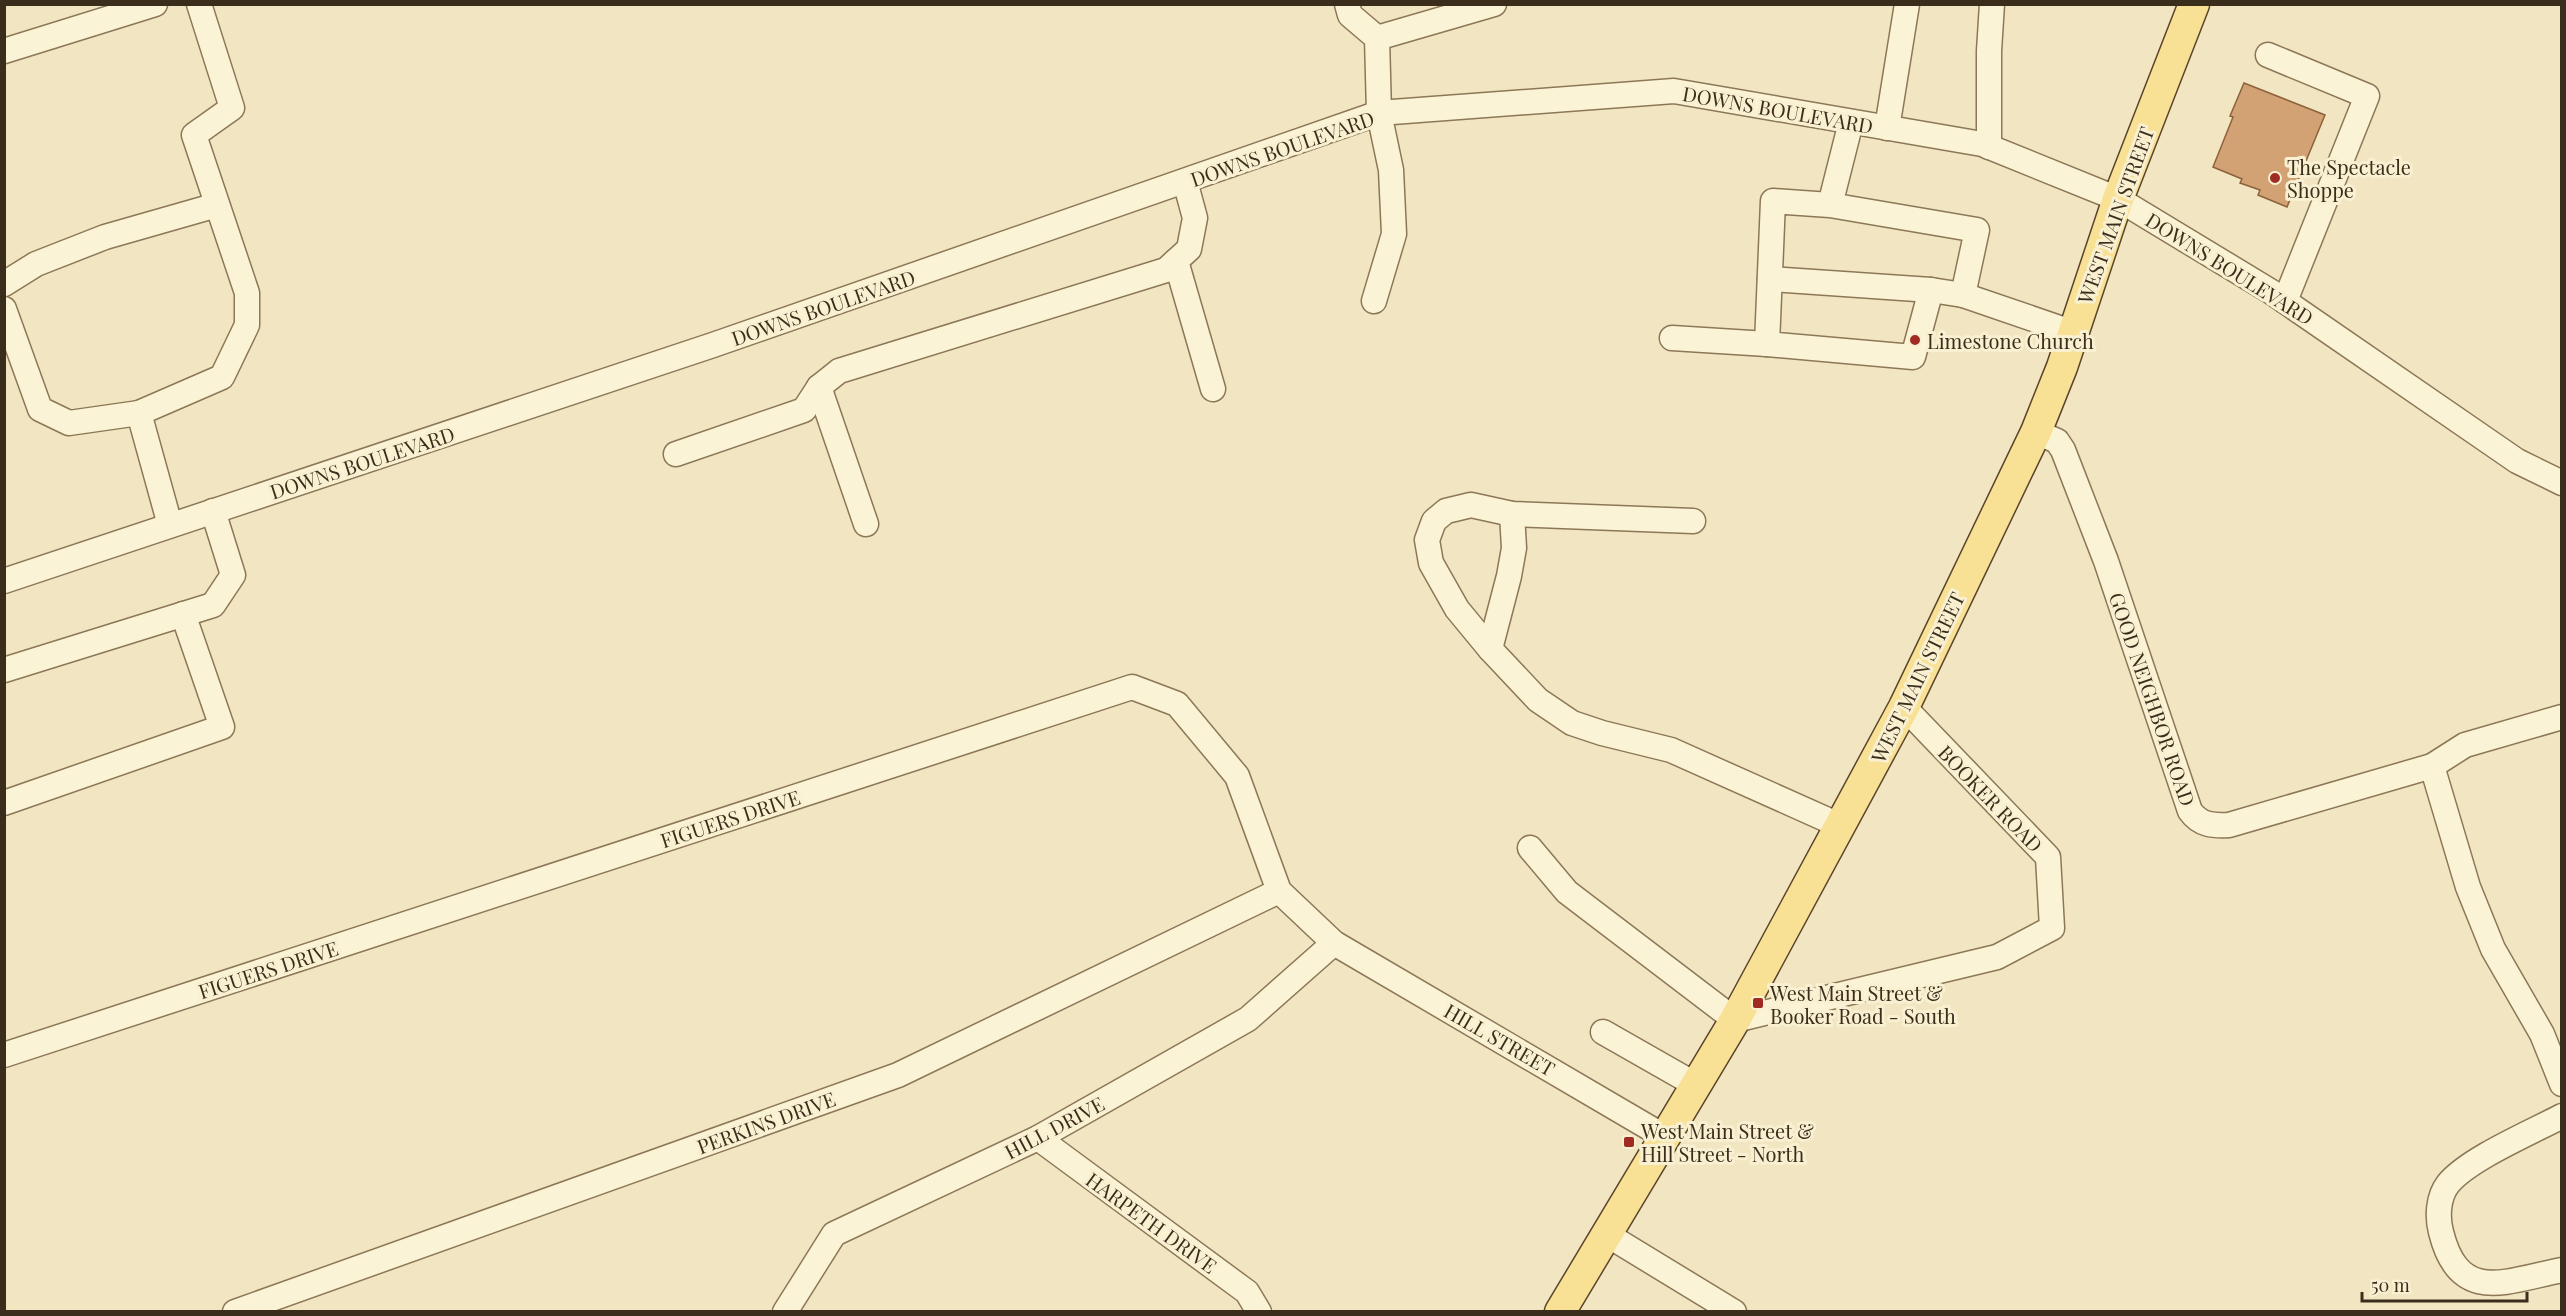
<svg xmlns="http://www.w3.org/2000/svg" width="2566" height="1316" font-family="'Playfair Display',serif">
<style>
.building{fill:#d2a274;stroke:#8d623b;stroke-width:1.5}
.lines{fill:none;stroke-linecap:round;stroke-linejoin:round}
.minor-casing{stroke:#8c7757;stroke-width:27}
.major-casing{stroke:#5a442b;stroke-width:33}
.minor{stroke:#fbf3d5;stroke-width:24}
.major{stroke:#f8e095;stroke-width:30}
.poi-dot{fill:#a02b22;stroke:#f8f0d1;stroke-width:2}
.labels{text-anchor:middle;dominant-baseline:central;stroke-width:6;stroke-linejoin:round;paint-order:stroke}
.street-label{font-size:20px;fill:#3b2d1c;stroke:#f8f0d1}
.poi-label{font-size:20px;fill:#3b2d1c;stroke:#f8f0d1;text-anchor:start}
</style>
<rect width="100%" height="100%" fill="#f1e6c1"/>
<path class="building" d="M2244,83l81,32 -38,92 -29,-12 2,-5 -20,-7 2,-4 -29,-12 20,-50 -3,-1z"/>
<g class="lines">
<g class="minor-casing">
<g id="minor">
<path d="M1347,4l3,11 27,23 2,75 12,57 3,64 -20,67"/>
<path d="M1377,38l117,-34"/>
<path d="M4,51l151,-47"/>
<path d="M2268,55l99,41 -82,205"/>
<path d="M1887,128l20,-124"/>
<path d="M1989,147v-96l3,-47"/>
<path d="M1830,205l147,25 -14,65 -32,-5 -18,67 -146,-13 6,-143 57,4 21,-83"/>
<path d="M1176,261l37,128"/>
<path d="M1770,279l161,11"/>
<path d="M4,284l32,-20 69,-27 112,-32"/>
<path d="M1963,295l111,38"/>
<path d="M4,309l36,100 29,14 70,-10 31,112"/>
<path d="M1672,338l95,6"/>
<path d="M819,387l47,137"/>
<path d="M139,413l83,-36 25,-52v-32l-53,-158 38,-27 -33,-104"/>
<path d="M2036,432l21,9 6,9 43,111 84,250c10,14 23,15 39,14l203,-59 33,-21 97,-28"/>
<path d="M676,454l128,-44 15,-23 20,-16 327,-101 23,-21 6,-31 -10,-37"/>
<path d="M1693,521l-181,-7 -41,-9 -25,6 -12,10 -7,19 4,23 26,46 33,40 48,51 34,23 30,10 69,17 170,76"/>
<path d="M4,581l709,-236 666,-232 295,-22 308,53 136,55 152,92 247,170 45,22"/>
<path d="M1490,649l19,-73 5,-28 -2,-34"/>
<path d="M4,670l209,-65 20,-30 -20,-64"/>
<path d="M2432,766l36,121 25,62 49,85 20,50"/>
<path d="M4,803l218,-76 -39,-113"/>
<path d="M1530,848l37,44 168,128 262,-63 55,-29 -4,-71 -144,-150"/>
<path d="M1603,1032l93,53"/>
<path d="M4,1055l1128,-368 45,17 60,72 42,115 55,52 331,194"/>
<path d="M2562,1116c-30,16 -94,43 -114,68 -10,13 -11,33 -7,48 18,73 65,49 121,38"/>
<path d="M1038,1138l209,154 12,20"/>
<path d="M1606,1234l128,78"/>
<path d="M235,1312l663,-237 381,-184"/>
<path d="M785,1312l49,-78 204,-96 210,-119 86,-76"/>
</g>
</g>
<g class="major-casing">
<path id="major" d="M1560,1312l175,-292 169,-313 132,-275 26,-65 56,-168 76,-195"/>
</g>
<use href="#minor" class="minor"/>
<use href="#major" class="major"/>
</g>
<g class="poi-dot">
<circle cx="2275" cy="178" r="6"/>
<circle cx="1915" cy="340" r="6"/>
<rect x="1752" y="997" width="12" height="12" rx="3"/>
<rect x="1623" y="1136" width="12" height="12" rx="3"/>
</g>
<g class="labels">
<g class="street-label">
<text transform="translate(1778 109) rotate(10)">DOWNS BOULEVARD</text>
<text transform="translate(1282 148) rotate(-19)">DOWNS BOULEVARD</text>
<text transform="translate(2115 215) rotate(-70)">WEST MAIN STREET</text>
<text transform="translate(2230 268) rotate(32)">DOWNS BOULEVARD</text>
<text transform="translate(823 307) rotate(-19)">DOWNS BOULEVARD</text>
<text transform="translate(362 462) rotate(-18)">DOWNS BOULEVARD</text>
<text transform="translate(1917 677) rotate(-64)">WEST MAIN STREET</text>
<text transform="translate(2153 699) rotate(71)">GOOD NEIGHBOR ROAD</text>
<text transform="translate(1991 798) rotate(46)">BOOKER ROAD</text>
<text transform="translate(730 818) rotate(-18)">FIGUERS DRIVE</text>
<text transform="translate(268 969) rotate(-18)">FIGUERS DRIVE</text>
<text transform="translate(1500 1039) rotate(30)">HILL STREET</text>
<text transform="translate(766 1122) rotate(-20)">PERKINS DRIVE</text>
<text transform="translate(1054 1127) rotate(-28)">HILL DRIVE</text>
<text transform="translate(1152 1222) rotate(36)">HARPETH DRIVE</text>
</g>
<g class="poi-label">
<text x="2287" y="166">The Spectacle<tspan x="2287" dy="23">Shoppe</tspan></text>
<text x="1927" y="340">Limestone Church</text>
<text x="1770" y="992">West Main Street &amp;<tspan x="1770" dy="23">Booker Road - South</tspan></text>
<text x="1641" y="1130">West Main Street &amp;<tspan x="1641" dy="23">Hill Street - North</tspan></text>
</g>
</g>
<rect width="2566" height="1316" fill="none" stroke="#3b2d1c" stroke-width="12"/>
<path d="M2362 1292v9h165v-9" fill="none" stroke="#3b2d1c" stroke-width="3"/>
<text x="2371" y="1292" font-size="18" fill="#3b2d1c" stroke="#f8f0d1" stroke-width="4.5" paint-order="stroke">50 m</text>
</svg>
